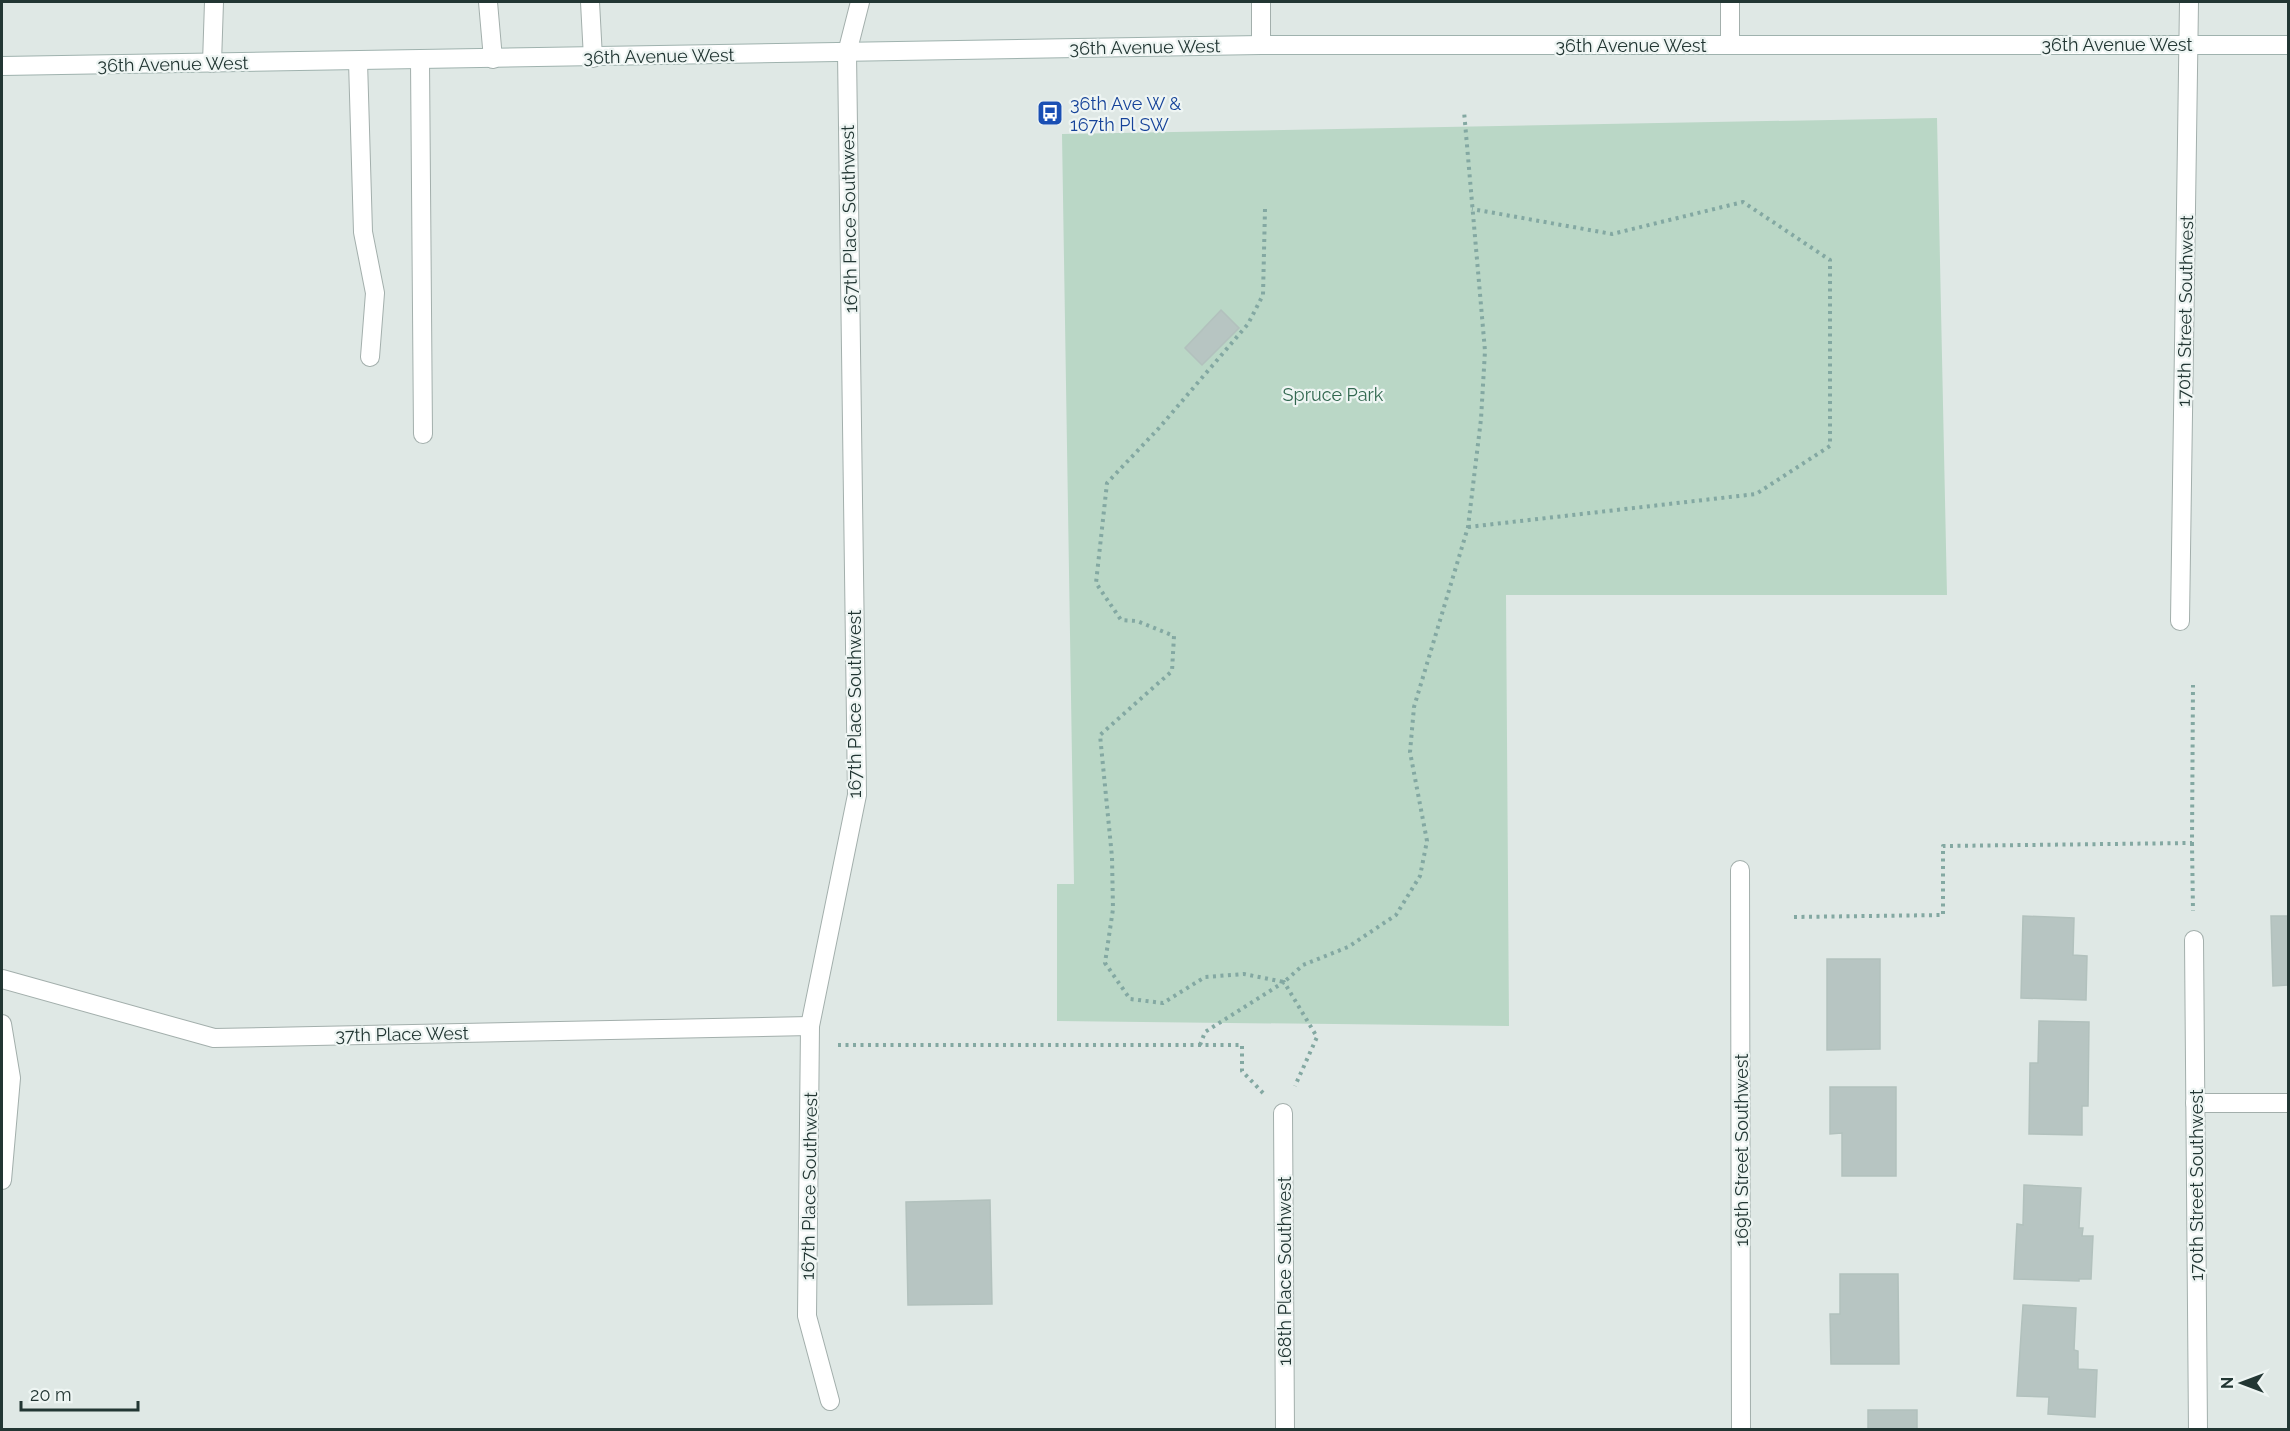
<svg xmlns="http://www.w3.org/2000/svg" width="2290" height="1431" font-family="Raleway,sans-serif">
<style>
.green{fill:#bad7c6}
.building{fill:#b7c5c2;stroke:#b2c1bd;stroke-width:1.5}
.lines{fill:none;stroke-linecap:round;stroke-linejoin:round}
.lane-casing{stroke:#a3afac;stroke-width:20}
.street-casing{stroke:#a3afac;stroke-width:20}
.secondary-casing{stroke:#9fb2ae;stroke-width:20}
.path{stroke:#83a8a2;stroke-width:4;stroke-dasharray:3 4.5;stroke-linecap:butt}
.lane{stroke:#fff;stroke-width:18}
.street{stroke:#fff;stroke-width:18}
.secondary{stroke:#fff;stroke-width:18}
.labels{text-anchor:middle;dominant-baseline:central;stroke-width:4.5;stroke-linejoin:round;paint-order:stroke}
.street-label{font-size:18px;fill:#223633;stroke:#eef5f3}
.transit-label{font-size:18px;fill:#164399;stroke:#eef5f3;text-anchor:start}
.park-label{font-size:18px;fill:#31674f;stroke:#eef5f3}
</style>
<rect width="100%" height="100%" fill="#dfe8e5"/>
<path class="green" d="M1937,118l10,477h-441l3,431 -452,-5v-137h17l-12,-750z"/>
<g class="building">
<path d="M1221,310l18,18 -37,37 -17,-17z"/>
<path d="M2023,916l51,2 -1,37 14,1 -1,44 -65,-2z"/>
<path d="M2271,916h17v69l-15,1z"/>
<path d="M1827,959h53v90l-53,1z"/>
<path d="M2039,1021l50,1 -1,84h-6v29l-53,-1 1,-71h8z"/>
<path d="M1830,1087h66v89h-54v-43l-12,1z"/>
<path d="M2024,1185l57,3 -2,40h4l-1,8h11l-2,43h-12v2l-65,-2 3,-55 6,1z"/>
<path d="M990,1200l2,104 -84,1 -2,-103z"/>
<path d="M1840,1274h58l1,90h-68l-1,-50h10z"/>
<path d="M2023,1305l53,3 -2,42 4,1v18l19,1 -2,47 -47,-3 1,-17 -32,-1z"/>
<rect x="1868" y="1410" width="49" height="20"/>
</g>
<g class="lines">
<g class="lane-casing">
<g id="lane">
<path d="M488,2l5,57"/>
<path d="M590,2l3,56"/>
<path d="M358,61l5,171 12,61 -5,64"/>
<path d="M420,61l3,373"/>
</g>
</g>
<g class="street-casing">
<g id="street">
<path d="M1261,2v43"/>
<path d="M1730,2v43"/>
<path d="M212,63l2,-61"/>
<path d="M2180,621l9,-619"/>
<path d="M1740,870l1,560"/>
<path d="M2194,940l4,490"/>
<path d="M2,979l212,59 596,-12"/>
<path d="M2,1024l9,54 -9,102"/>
<path d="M2195,1103h93"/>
<path d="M1283,1113l2,317"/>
<path d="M830,1401l-23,-85 3,-290 47,-231 -10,-742 13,-51"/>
</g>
</g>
<g class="secondary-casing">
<path id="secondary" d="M2,66l1259,-21h1027"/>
</g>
<g class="path">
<path d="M1265,209l-2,86 -15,29 -89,104 -52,55 -11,100 25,37 16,1 37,15 -2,35 -72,64 12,122 1,52 -8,54 25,36 33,4 42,-26 39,-3 40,8 19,-17 45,-18 48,-32 24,-39 7,-35 -17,-89 4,-45 54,-180 13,-108 4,-68 -21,-240"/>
<path d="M1468,527l288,-33 74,-48v-186l-87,-58 -131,32 -140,-25"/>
<path d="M2192,843l1,68"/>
<path d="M1794,917l149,-2v-69l249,-3 1,-158"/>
<path d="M838,1045h404v26l21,22"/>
<path d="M1200,1045l5,-13 79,-50 33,55 -22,49"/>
</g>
<use href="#lane" class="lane"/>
<use href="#street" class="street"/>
<use href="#secondary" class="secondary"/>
</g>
<defs>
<g id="bus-square" transform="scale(1.35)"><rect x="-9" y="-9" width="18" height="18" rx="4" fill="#1a4fb4" stroke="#eef5f3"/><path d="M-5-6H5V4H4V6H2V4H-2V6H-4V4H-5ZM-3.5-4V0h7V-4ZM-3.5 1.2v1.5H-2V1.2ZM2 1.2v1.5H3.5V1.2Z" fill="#fff"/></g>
</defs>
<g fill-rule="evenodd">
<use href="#bus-square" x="1050" y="113"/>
</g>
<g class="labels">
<g class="street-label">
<text x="2117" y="44">36th Avenue West</text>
<text x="1631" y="45">36th Avenue West</text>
<text transform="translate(1145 47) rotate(-1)">36th Avenue West</text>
<text transform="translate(659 56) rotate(-1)">36th Avenue West</text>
<text transform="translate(173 64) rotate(-1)">36th Avenue West</text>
<text transform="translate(849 219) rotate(-91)">167th Place Southwest</text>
<text transform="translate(2185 311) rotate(-89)">170th Street Southwest</text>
<text transform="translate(854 704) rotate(-90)">167th Place Southwest</text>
<text transform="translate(402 1034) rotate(-1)">37th Place West</text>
<text transform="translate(1741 1150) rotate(-90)">169th Street Southwest</text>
<text transform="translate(2196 1185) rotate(-90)">170th Street Southwest</text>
<text transform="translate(809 1186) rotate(-89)">167th Place Southwest</text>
<text transform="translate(1284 1271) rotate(-90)">168th Place Southwest</text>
</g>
<g class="transit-label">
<text x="1070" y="103">36th Ave W &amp;<tspan x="1070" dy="21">167th Pl SW</tspan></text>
</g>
<g class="park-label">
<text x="1333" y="394">Spruce Park</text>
</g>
</g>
<rect width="2290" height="1431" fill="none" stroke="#223633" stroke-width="6"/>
<g transform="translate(2242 1383) rotate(270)" stroke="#eef5f3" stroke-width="4.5" paint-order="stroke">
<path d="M0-4.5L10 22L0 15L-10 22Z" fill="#223633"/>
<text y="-9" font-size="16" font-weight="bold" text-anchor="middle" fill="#223633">N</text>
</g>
<path d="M21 1401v9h117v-9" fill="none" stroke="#223633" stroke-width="3"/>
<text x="30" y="1401" font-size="18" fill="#223633" stroke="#eef5f3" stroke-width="4.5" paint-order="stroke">20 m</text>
</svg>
